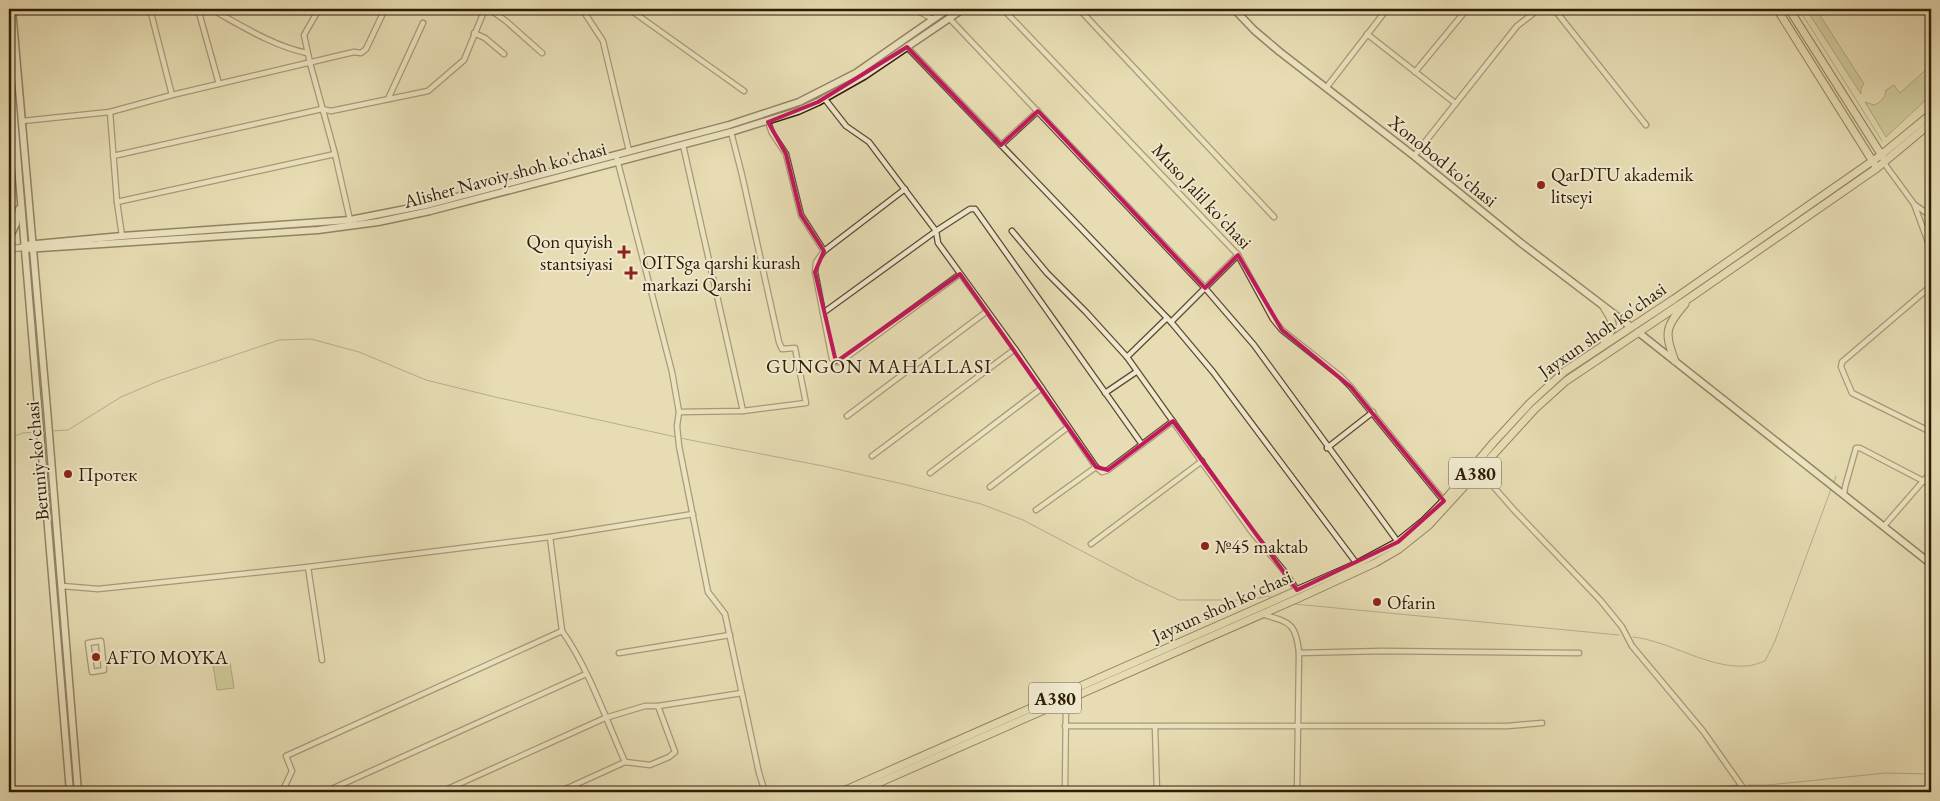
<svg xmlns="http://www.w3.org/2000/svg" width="1940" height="801" font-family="'EB Garamond',serif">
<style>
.grass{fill:#bbbf89;stroke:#746e46}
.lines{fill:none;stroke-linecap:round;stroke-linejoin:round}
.stream{stroke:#6f7a6f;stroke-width:1}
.minor-casing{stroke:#5c4c30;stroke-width:7}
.tertiary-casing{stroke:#5c4c30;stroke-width:8}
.secondary-casing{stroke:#2e1c04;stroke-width:9}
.primary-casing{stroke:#2e1c04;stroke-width:9}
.trunk-casing{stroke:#2e1c04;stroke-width:9}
.minor{stroke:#efe8ce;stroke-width:4.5}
.tertiary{stroke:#efe8ce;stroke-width:5.5}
.secondary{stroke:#efe8ce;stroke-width:6}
.primary{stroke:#e7dcb3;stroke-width:7}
.trunk{stroke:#e7dcb3;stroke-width:7}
.marked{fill:none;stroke:#c2185b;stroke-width:4;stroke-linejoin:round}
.poi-dot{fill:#8f2418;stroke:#efe8ce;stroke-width:2}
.labels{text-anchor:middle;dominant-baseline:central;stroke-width:4;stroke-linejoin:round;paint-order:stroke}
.shield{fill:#efe8ce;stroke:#685941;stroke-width:1}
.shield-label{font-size:18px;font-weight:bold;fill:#2e1c04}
.street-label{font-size:19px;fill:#2e1c04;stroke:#efe8ce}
.poi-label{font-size:19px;fill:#2e1c04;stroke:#efe8ce;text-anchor:start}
.neighbourhood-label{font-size:20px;letter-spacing:1px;fill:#2e1c04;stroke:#efe8ce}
</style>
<rect width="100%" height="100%" fill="#e7dcb3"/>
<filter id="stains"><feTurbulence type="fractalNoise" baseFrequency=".004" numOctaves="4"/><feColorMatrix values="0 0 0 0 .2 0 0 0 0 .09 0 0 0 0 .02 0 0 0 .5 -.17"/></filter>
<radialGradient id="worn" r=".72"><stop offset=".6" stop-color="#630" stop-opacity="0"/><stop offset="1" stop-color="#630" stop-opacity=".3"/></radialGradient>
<g class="grass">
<path d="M1806,9h10l48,75 -3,4v6z"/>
<path d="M1931,65v30l-45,42 -21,-35 9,3c7,-3 11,-7 12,-15l8,-5 6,8z"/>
<path d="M230,663l4,25 -17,2 -4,-25z"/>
</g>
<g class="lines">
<g class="stream">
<path d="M1799,9l83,132"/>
<path d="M51,431l17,-1 53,-33 40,-17 118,-40 32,-1 48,13 67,28 69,17 181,40"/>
<path d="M9,438l14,-5 14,-1"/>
<path d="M680,438l143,28 80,18 78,20 42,16 112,59 44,21h71l17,-4 7,2"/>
<path d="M1834,483l2,-7"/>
<path d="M1294,604l325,31"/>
<path d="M1633,637c37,4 76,32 113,29 6,0 13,-3 19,-5l10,-20 56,-152"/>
<path d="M1748,785h20l118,-12 45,1"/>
<path d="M1683,792l11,-4 44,-3"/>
</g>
<g class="minor-casing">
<g id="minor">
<path d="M150,9l22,86"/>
<path d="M198,9l21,75"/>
<path d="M211,9c31,17 62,37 96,44"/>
<path d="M319,9l-15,26 6,28 25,91 15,66"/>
<path d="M489,9l17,12 36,32"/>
<path d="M582,9l21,32 26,110"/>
<path d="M629,9l115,82"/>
<path d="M914,9l19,10"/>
<path d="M1003,9l235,246 35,64 9,11 58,46 11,11 93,114"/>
<path d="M1079,9l195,208"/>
<path d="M1554,9l92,116"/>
<path d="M949,18l256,270 49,57 144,197"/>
<path d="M474,33l11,5 19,16"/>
<path d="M1367,34l88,69"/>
<path d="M907,47l264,275 42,50 144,192"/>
<path d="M1415,72l52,-63"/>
<path d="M1326,88l61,-79"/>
<path d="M824,98l22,28 23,16 67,89 2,12 77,106 81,118 6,5 6,-2 65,-49"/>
<path d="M388,99l35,-76"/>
<path d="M110,112l7,90 5,34"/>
<path d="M22,121l88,-9 62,-17 182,-43 7,1 5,-4 19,-40"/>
<path d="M768,122l4,11 14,21 15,61 23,36"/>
<path d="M683,145l60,266"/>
<path d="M1001,145l37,-34"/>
<path d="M616,155l56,217 7,40 -2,14 2,20 29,146 17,22 34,159 6,19"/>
<path d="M113,156l209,-47 9,2 97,-20 36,-31 21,-51"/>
<path d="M1414,156l103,-130 22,-17"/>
<path d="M1884,163l30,41 17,46"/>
<path d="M905,189l-81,62 -8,11 -1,10 17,87 4,3h4l120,-88"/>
<path d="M117,202l218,-48"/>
<path d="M1915,205l16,11"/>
<path d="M1012,231l35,42 39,39 41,45 124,174 33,40 13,19"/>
<path d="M1931,286l-89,76 -1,5 11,26 79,39"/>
<path d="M823,313l113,-82 34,-22h5l166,234"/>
<path d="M1171,322l67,-67"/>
<path d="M1127,357l40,-39"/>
<path d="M1105,393l31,-21"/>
<path d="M679,412l64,-1 63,-8 -11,-55 -13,1 -3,-7 -37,-167 -11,-43"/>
<path d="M847,416l139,-104"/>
<path d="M1327,448l46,-36"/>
<path d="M872,456l143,-107"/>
<path d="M1478,469l36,41 87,91 21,26 10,19 71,85 43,61"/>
<path d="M930,473l112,-85"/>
<path d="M990,487l78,-60"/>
<path d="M1844,494l1,-7 11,-39h4l71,37"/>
<path d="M1036,510l60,-43"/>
<path d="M1884,526l47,-54"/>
<path d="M550,537l12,94c26,36 45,91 63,131"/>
<path d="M1091,544l111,-83"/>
<path d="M308,567l14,93"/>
<path d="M62,586l36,3 210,-22 242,-30 143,-23"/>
<path d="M1261,614c28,8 35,8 38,39l-2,139"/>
<path d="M101,641l3,29 -12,2 -4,-29z"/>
<path d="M619,653l111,-18"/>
<path d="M1299,653l83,-2 197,2"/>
<path d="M1065,726h442l35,-3"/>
<path d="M1155,727l2,65"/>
<path d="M284,792l-1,-2 9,-19 -6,-15 276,-125"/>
<path d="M325,792l261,-118"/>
<path d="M441,792l164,-74 40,-12h13l84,-13"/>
<path d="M559,792l66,-30 25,3 19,-8 6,-5 -17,-46"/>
<path d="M1065,792l1,-91"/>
<path d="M1734,792l11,-2"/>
</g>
</g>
<g class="tertiary-casing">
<path id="tertiary" d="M9,248h11l5,-3"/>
</g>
<g class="secondary-casing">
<g id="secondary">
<path d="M12,9l35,400 31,383"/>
<path d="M1234,9l20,21 26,22 134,104 107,87 110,84"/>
<path d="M9,57l61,735"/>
<path d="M9,238l7,-14 3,-15"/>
<path d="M25,245l97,-9 228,-16 76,-15 303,-80 70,-23 57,-29 92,-64"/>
<path d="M25,249l293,-19 60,-8 52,-11 301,-79 67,-21 20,-9 46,-26 99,-67"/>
<path d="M1638,332l293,232"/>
</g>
</g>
<g class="primary-casing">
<g id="primary">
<path d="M1777,9l98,156"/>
<path d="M1789,9l95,150"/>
</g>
</g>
<g class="trunk-casing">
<g id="trunk">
<path d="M1604,307c9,14 13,20 0,34"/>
<path d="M1675,361c-11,-28 -10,-34 10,-57"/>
<path d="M841,792l516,-228 41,-22 26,-21 20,-20 50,-59 36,-39 35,-32 109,-72 207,-144 50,-41"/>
<path d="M858,792l443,-195 74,-34 24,-14 30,-24 106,-116 31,-28 125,-84 186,-129 54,-45"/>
</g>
</g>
<use href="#minor" class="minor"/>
<use href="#tertiary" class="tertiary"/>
<use href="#secondary" class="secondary"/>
<use href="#primary" class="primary"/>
<use href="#trunk" class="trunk"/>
</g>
<path d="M0 0H1940V801H0ZM907,47l94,98 37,-34 167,177 33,-33 44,75 69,57 93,114 -46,41 -101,48 -124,-169 -65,49 -12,-3 -136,-193 -124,88 -21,-90 9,-21 -23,-36 -15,-61 -18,-32 50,-20z" fill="#e7dcb3" fill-opacity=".55" fill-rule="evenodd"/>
<path class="marked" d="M907,47l94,98 37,-34 167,177 33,-33 44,75 69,57 93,114 -46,41 -101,48 -124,-169 -65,49 -12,-3 -136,-193 -124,88 -21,-90 9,-21 -23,-36 -15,-61 -18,-32 50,-20z"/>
<g class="poi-dot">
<circle cx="1541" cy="185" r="5"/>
<path d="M621.5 244.5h5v5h5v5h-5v5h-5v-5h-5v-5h5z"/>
<path d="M628.5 265.5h5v5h5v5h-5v5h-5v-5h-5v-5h5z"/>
<circle cx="68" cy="474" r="5"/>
<circle cx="1205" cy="546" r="5"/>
<circle cx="1377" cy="602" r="5"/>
<circle cx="96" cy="657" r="5"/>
</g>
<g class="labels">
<g class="shield">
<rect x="1449" y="457.5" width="52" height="31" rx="4"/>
<rect x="1029" y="682.5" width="52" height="31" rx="4"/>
</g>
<g class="shield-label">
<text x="1475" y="473">A380</text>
<text x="1055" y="698">A380</text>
</g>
<g class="street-label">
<text transform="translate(1443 161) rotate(39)">Xonobod ko'chasi</text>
<text transform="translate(505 175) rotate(-15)">Alisher Navoiy shoh ko'chasi</text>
<text transform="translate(1202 196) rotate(47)">Muso Jalil ko'chasi</text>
<text transform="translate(1602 330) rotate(-35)">Jayxun shoh ko'chasi</text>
<text transform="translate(37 461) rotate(-95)">Beruniy ko'chasi</text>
<text transform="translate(1222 606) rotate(-24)">Jayxun shoh ko'chasi</text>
</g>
<g class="poi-label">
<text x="1551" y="174">QarDTU akademik<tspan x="1551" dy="22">litseyi</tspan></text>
<text x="613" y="241" text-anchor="end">Qon quyish<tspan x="613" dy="22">stantsiyasi</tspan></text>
<text x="642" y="262">OITSga qarshi kurash<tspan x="642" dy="22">markazi Qarshi</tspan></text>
<text x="78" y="474">Протек</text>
<text x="1215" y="546">№45 maktab</text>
<text x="1387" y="602">Ofarin</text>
<text x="106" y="657">AFTO MOYKA</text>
</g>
<g class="neighbourhood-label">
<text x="879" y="366">GUNGON MAHALLASI</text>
</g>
</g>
<rect width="1940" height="801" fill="none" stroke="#e7dcb3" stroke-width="30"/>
<rect x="10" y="10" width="1920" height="781" fill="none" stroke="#2e1c04" stroke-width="2.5"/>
<rect x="15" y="15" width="1910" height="771" fill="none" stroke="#2e1c04"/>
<rect width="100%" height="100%" filter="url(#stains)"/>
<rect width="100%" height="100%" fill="url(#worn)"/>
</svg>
